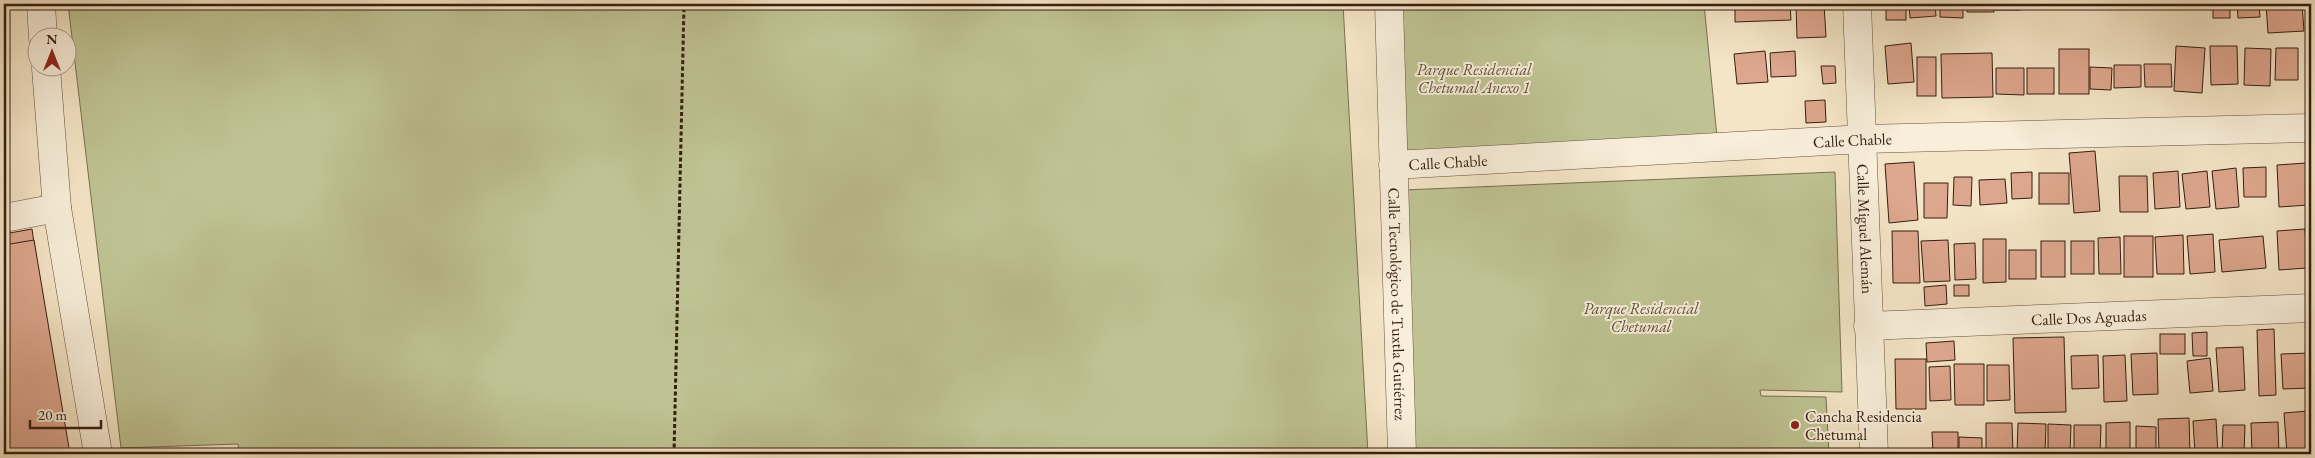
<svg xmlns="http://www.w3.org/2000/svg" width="2315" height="458" font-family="'EB Garamond',serif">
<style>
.green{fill:#bfc393;stroke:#7a7052}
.building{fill:#dda68e;stroke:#361e10}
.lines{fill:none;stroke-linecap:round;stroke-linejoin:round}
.minor-casing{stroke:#66503e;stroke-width:29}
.path{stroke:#361e10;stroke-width:3;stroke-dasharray:4 2.5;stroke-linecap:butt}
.minor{stroke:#f8eeda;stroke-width:28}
.poi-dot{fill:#8f2418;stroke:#f8eeda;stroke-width:2}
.labels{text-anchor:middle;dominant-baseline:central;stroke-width:4;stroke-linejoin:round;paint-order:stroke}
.park-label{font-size:16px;font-style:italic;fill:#5f5037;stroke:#f8eeda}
.street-label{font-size:16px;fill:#361e10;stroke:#f8eeda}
.poi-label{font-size:16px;fill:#361e10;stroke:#f8eeda;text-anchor:start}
</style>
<rect width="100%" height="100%" fill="#f4e5c6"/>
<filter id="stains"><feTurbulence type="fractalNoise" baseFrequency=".004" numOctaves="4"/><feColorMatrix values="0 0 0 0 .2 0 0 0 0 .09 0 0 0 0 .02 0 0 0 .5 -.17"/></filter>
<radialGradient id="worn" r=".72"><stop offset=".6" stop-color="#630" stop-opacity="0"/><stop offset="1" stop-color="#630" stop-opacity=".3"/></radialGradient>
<g class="green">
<path d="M68,4h1275l25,450h-1129l-1,-10 -117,4z"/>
<path d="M1503,4h201l13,133 -317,19 -4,-149z"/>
<path d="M1835,172l7,220 -82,-2 1,6 65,1 3,57h-426l1,-264z"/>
</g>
<g class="building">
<path d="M1735,4h55l1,16 -56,2z"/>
<path d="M1796,4h28l2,33 -29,1z"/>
<rect x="1886" y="4" width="20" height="16"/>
<path d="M1909,4h26l1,12 -26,2z"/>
<path d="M1940,4h23v14l-23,-1z"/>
<path d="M1966,4h28v8h-27z"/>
<rect x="1996" y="4" width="24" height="6"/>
<path d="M2022,4h24l-1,5 -23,-1z"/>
<rect x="2050" y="4" width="27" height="5"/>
<path d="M2079,4h24v2l-24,1z"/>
<rect x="2213" y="4" width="17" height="14"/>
<path d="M2237,4h22l1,13 -22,1z"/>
<path d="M2266,4h36l2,27 -36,2z"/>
<path d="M1911,43l3,39 -26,2 -3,-38z"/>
<path d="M2176,46l29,2 -3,45 -28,-2z"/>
<path d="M2210,46h27l1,38 -27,1z"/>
<path d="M2245,48l26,1 -1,37 -26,-1z"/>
<path d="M2276,48h22v32h-23z"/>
<rect x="2059" y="49" width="30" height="45"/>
<path d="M1765,51l3,31 -31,2 -3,-30z"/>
<path d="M1795,51l1,25 -25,1 -1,-24z"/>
<path d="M1992,53l1,44 -51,1 -1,-44z"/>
<rect x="1917" y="57" width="19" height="39"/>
<path d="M2144,64h27l1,23h-27z"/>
<path d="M2114,65h27v22l-27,1z"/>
<path d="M1821,66h14l1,17 -13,1z"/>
<path d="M2090,67l22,1 -1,22 -21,-1z"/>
<path d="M1996,68h28v27l-28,-1z"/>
<rect x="2027" y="68" width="27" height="26"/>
<path d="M1825,100l1,22 -20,1 -1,-22z"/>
<path d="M2095,151l5,60 -26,2 -5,-60z"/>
<path d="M1914,162l4,58 -29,3 -4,-59z"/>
<path d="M2306,163l3,42 -30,2 -2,-42z"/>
<path d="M2266,167v30h-22l-1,-29z"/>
<path d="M2236,168l3,39 -23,2 -4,-38z"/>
<path d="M2178,171l2,36 -25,2 -2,-36z"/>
<path d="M2207,171l3,36 -24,2 -4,-35z"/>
<path d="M2032,172v26l-20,1 -1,-26z"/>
<rect x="2039" y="173" width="30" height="31"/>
<path d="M2119,176h28l1,36h-28z"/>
<path d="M1954,177h18l-1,29 -18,-1z"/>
<path d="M2005,179l2,24 -27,2 -1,-25z"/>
<path d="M1924,183h24l-1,35h-23z"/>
<path d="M32,229l33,225h-61v-220z"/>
<path d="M2305,229l2,39 -28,2 -2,-39z"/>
<path d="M1892,231h26l2,52h-27z"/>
<path d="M2213,234l2,38 -25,2 -3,-38z"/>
<path d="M2183,235l1,39h-27l-2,-37z"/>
<rect x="2124" y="236" width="29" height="41"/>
<path d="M2263,236l3,32 -44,4 -3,-32z"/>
<path d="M2120,237l1,37h-22l-1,-36z"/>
<path d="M1983,239h23v43l-23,1z"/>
<path d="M34,240l36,214h-66v-209z"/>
<path d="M1948,240l2,41 -26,1 -3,-41z"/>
<rect x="2041" y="241" width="24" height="36"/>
<rect x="2071" y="241" width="23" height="33"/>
<path d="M1975,243l1,36 -21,1 -1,-36z"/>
<rect x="2009" y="250" width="27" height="29"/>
<path d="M1946,285l1,19 -22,2 -1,-19z"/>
<rect x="1954" y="285" width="15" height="11"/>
<path d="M2274,329l2,66 -17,1 -2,-66z"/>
<path d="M2207,332v24h-14l-1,-23z"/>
<rect x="2160" y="334" width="25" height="20"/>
<path d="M2064,337l2,75 -51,1 -2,-75z"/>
<path d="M1954,341l1,19 -28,2 -1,-19z"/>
<path d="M2243,347l2,43 -26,2 -3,-44z"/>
<path d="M2157,353l1,41 -25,1 -2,-41z"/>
<path d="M2311,353v35l-28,1 -2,-35z"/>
<path d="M2098,355l1,33 -27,1 -1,-33z"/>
<path d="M2125,355l2,46 -23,1 -1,-46z"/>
<path d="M2210,358l3,33 -23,2 -3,-32z"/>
<path d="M1895,359h31v50h-30z"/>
<path d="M1954,364h30v41h-29z"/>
<path d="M1987,365h22l1,35 -23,1z"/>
<path d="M1950,366l1,34 -21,1 -1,-34z"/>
<path d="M2308,411l2,43h-23l-3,-41z"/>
<path d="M2189,418l1,36h-31l-1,-35z"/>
<path d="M2216,419l2,35h-23l-2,-33z"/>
<path d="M2130,422v32h-24v-31z"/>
<path d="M2278,422l1,32h-27l-1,-31z"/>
<path d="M1986,423h26l1,31h-27z"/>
<path d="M2018,423l28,1 -1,30h-28z"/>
<path d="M2048,424l23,1 -1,29h-22z"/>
<path d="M2074,425h27l-1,29h-26z"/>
<path d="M2223,425h22l-1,29h-22z"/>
<path d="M2136,426l20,1v27h-20z"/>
<path d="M1932,432h26v22h-25z"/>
<path d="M1959,437l23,1v16h-23z"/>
<rect x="1894" y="452" width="22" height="2"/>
</g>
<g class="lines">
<g class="minor-casing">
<g id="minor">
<path d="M41,4l2,34"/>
<path id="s1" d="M1389,4l13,450"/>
<path id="s2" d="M1857,4l17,450"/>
<path d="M46,68l11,140 41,246"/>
<path id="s3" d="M1393,165l471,-26 447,-11"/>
<path d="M4,218l53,-10"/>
<path id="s4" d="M1868,326l443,-18"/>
</g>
</g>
<path class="path" d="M674,454l10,-450"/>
<use href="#minor" class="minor"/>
</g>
<circle class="poi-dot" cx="1795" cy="425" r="5"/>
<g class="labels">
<g class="park-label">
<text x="1474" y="69">Parque Residencial<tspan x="1474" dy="18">Chetumal Anexo 1</tspan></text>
<text x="1641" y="308">Parque Residencial<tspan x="1641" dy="18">Chetumal</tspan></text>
</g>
<g class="street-label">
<text stroke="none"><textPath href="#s3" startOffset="460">Calle Chable</textPath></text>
<text stroke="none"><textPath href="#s3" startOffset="55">Calle Chable</textPath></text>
<text stroke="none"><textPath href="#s2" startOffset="225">Calle Miguel Alemán</textPath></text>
<text stroke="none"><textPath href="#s1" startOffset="300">Calle Tecnológico de Tuxtla Gutiérrez</textPath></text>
<text stroke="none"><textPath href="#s4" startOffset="221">Calle Dos Aguadas</textPath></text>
</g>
<g class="poi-label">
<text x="1805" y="416">Cancha Residencia<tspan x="1805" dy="18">Chetumal</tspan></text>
</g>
</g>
<rect width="2315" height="458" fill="none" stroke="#f4e5c6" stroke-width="20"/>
<rect x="5" y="5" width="2305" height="448" fill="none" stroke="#361e10" stroke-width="2.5"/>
<rect x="10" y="10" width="2295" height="438" fill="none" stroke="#361e10"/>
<g transform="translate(52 52)"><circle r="24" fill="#f8eeda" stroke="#aa9b89"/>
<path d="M0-4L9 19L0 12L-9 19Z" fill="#8f2418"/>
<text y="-8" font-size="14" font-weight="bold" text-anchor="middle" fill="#361e10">N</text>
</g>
<path d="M30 420v8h71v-8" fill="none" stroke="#361e10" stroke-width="2.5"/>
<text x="38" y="420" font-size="15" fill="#361e10" stroke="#f8eeda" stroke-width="4" paint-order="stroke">20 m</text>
<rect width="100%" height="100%" filter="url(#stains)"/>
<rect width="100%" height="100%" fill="url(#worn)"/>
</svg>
